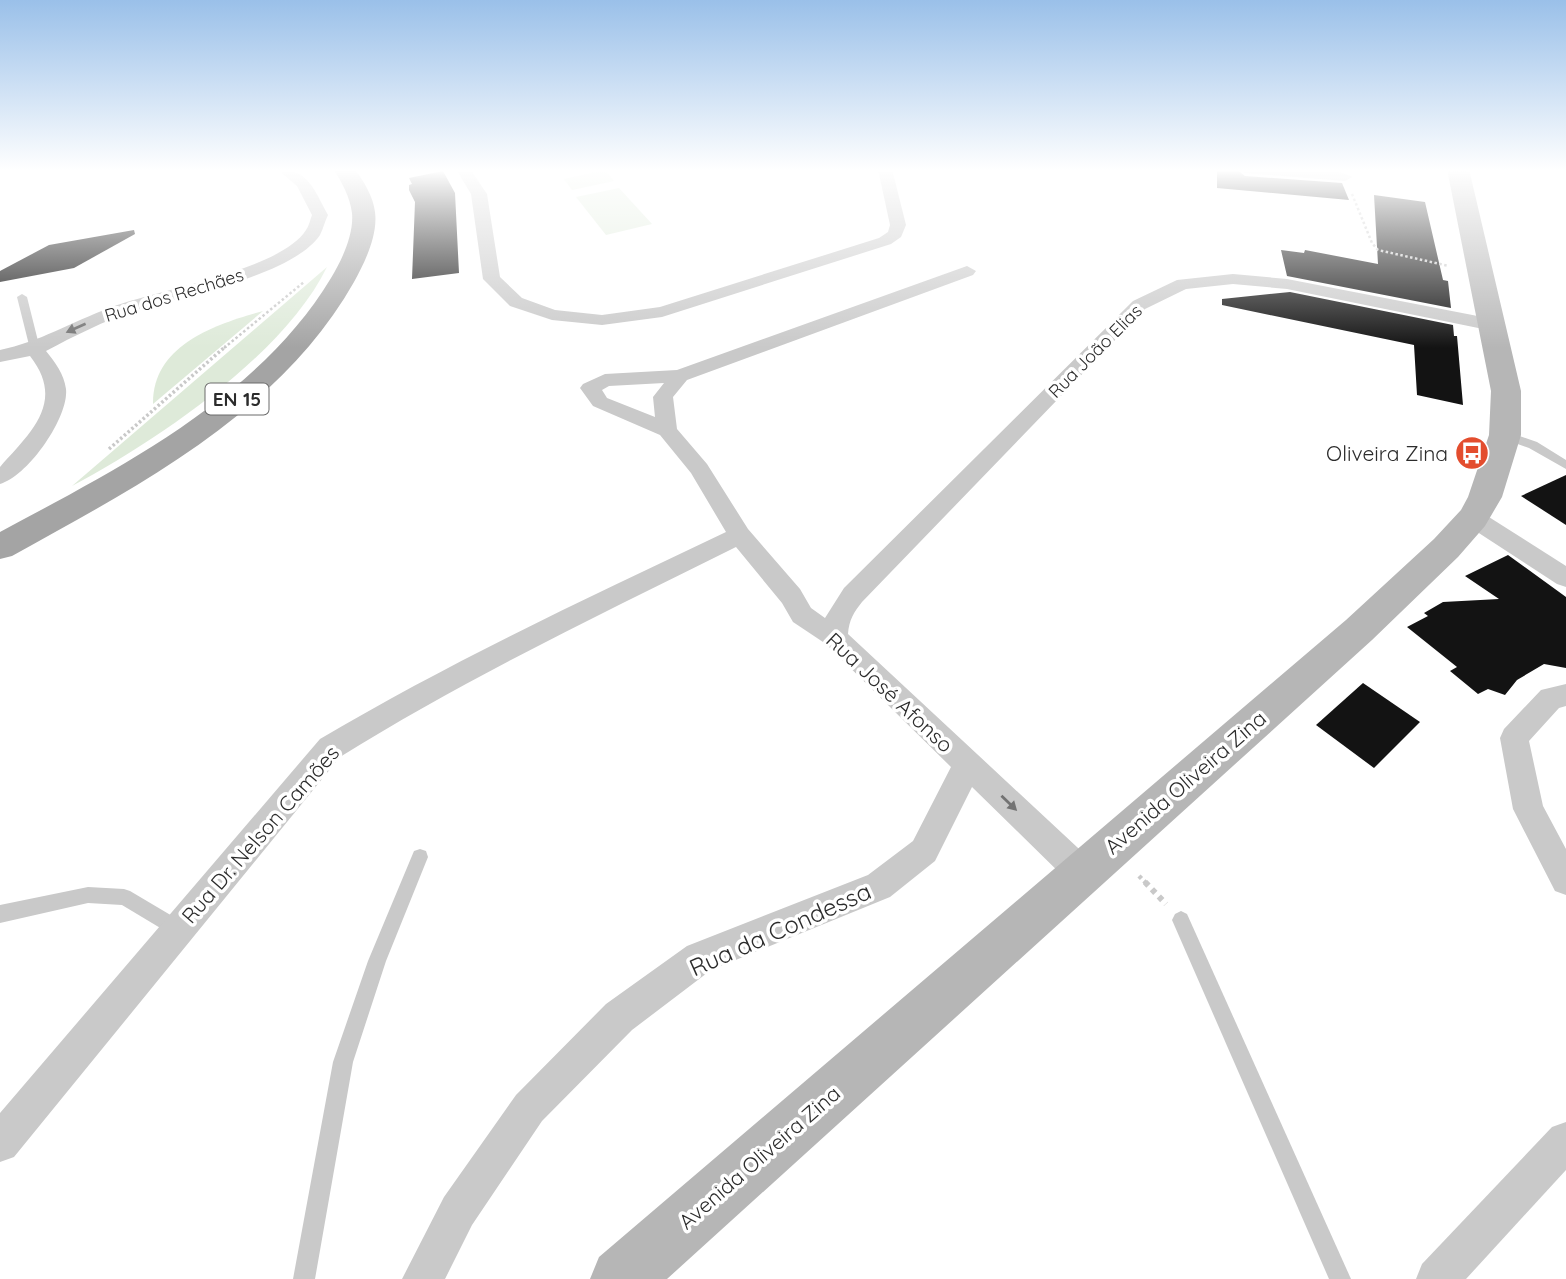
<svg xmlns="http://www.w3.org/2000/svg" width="1566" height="1279" font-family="Quicksand,sans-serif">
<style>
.green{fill:#deead9}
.building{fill:#131313}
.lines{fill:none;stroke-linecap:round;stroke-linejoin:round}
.path-far3{stroke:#c9c9c9;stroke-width:2.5;stroke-dasharray:2.5 2.5;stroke-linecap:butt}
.path-far2{stroke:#c9c9c9;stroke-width:3.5;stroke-dasharray:2.5 2.5;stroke-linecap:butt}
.path-far1{stroke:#c9c9c9;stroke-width:4.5;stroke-dasharray:3.5 3.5;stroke-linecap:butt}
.path{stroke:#c9c9c9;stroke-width:6;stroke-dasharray:5 5;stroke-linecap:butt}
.lane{fill:#c9c9c9;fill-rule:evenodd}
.street{fill:#c9c9c9;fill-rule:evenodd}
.secondary{fill:#b6b6b6;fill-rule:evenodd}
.primary{fill:#a4a4a4;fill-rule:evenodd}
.oneway{fill:#737373}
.labels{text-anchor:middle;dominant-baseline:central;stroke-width:7;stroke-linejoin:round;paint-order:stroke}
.far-street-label{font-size:18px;fill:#2c2c2c;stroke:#fff}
.shield{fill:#fff;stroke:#6b6b6b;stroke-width:2}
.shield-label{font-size:19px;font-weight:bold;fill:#2c2c2c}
.poi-label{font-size:21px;fill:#2c2c2c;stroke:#fff;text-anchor:end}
.street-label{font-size:21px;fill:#2c2c2c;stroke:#fff}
.near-street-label{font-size:24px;fill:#2c2c2c;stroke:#fff}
</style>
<rect width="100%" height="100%" fill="#fff"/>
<g class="green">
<path d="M605,170l9,11 -42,9 -8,-11z"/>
<path d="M619,188l33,36 -46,11 -30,-38z"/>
<path d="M327,267c-43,88 -170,174 -255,219z"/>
<path d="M263,311l-110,93c-1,-59 63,-80 110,-93z"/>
</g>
<g class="building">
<path d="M1217,169h19l9,7 97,7 7,17 -132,-12z"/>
<path d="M443,171l12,22 4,80 -47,6 3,-77 -6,-12v-5l3,-1 -3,-6z"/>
<path d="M1374,195l51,7 18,78 5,1 3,27 -164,-32 -6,-26 23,3 1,-3 73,14z"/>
<path d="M134,230l1,4 -61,34 -74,14v-11l49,-26z"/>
<path d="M1290,292l163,33 1,11h3l6,69 -46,-10 -3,-50 -192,-40v-6z"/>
<path d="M1566,475v50l-45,-29z"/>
<path d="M1508,555l58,42v71l-22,-4 -27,16 -12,15 -17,-6 -10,5 -28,-23 7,-4 -50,-40 21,-11 -4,-3 19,-11 56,-3 -34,-23z"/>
<path d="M1363,683l57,39 -46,46 -58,-43z"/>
</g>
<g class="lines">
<g class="path-far3">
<path d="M1352,194l20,49 6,7 71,16"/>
<path d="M224,348l80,-66"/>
</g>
<path class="path-far2" d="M109,449l117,-103"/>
<path class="path-far1" d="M1139,876l8,8"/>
<path class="path" d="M1145,882l21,22"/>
<g class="lane">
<path d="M22,294l5,3 13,52 -1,2 -9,-2 -13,-52z"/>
<path d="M1505,431l32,11 29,18v9l-37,-21 -28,-10 -2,-3z"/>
<path d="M420,849l6,2 2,6 -42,104 -33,101 -38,217h-22l40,-217 35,-101 46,-110z"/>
<path d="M88,887l36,2 6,2 54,32 3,6 -3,6 -6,3 -6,-3 -50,-30 -34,-2 -88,20v-18z"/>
<path d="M1181,911l6,3 164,365h-22l-157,-359 3,-6z"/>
</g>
<g class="street">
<path d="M277,169c32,0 37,21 51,46 -3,6 -5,14 -8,20 -29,42 -138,60 -186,76 -30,10 -60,25 -88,40 9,11 18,23 20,38 3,29 -39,88 -66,95v-17c31,-35 66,-65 30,-111l-30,6v-12c39,-8 72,-28 109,-42 46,-18 171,-37 197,-78 3,-4 4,-10 6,-15l-15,-29z"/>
<path d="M456,169h14l17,25 13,83 22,21 33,12 47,5 58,-8 219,-69 9,-6 2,-7 -12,-56h14l14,56 -5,12 -10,7 -229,73 -60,8 -50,-5 -42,-14 -27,-27 -12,-85z"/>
<path d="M1238,169c21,0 102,-3 114,8l-7,4 -100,-8z"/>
<path d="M967,266l9,5 -3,4 -286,105 -14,17 4,32 30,35 41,65 52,60 11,19 14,10 19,-30 289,-287 44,-21 56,-6 54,5 206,40 9,6 -9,6 -206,-42 -54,-5 -47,5 -41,20 -283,293c-8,10 -13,18 -14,32l244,227 5,11 -5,11 -11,4 -11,-4 -98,-96 -37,74 -45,36 -179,73 -79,60 -90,91 -70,104 -27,54h-43l42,-82 72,-102 90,-91 81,-58 181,-71 45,-34 38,-74 -125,-123 -33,-22 -11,-19 -46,-56c-133,66 -269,131 -396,210l-326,400 -14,5v-49l320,-374c130,-77 269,-142 406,-207l-35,-59 -31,-38 -67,-29 -13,-18 3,-4 22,-10 72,-4zM664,383l-11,14 2,20 -48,-19 -5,-8 7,-4z"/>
<path d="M1473,510l8,2 85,54v21l-9,-3 -92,-60 -4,-6 4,-6z"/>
<path d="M1566,684v22l-7,2 -30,33 14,65 23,43v46l-11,-4 -42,-82 -13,-71 4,-9 37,-39z"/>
<path d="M1566,1122v48l-100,109h-50l6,-15 130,-137z"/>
</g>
<path class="secondary" d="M1447,169h22l52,222v44l-19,62 -17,29 -27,31 -86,83 -705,639h-77l9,-22 747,-637 88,-81 27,-29 7,-13 21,-62 2,-44z"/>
<path class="primary" d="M333,169h22c9,13 18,27 20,43 3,23 -10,50 -21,70 -74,131 -216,204 -342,274l-12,3v-27c119,-64 259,-134 331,-254 11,-18 23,-44 21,-65 -2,-16 -10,-31 -19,-44z"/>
</g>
<defs><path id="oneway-solid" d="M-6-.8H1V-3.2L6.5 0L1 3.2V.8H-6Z" transform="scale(1.75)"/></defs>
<g class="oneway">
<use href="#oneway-solid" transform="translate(76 328) rotate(156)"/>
<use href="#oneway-solid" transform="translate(1009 803) rotate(44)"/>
</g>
<linearGradient id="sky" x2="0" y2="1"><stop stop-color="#9ac0e9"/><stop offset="0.49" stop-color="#fff"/><stop offset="1" stop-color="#fff" stop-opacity="0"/></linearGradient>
<rect width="1566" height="348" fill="url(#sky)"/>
<defs>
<g id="bus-disc" transform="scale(1.75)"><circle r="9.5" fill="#e34d2e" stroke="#fff"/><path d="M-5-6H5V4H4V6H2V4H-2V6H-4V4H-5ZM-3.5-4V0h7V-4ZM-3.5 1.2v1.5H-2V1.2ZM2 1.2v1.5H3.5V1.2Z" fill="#fff"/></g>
</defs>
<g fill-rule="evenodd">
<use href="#bus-disc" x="1472" y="453"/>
</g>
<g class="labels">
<g class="far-street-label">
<text transform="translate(174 295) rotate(-17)">Rua dos Rechães</text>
<text transform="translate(1095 351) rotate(-45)">Rua João Elias</text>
</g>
<rect class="shield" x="205.5" y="383.5" width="63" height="31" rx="5"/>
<g class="shield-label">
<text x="237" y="399">EN 15</text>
</g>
<g class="poi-label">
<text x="1448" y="453">Oliveira Zina</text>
</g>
<g class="street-label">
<text transform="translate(890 692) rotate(43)">Rua José Afonso</text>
<text transform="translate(1185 782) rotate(-41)">Avenida Oliveira Zina</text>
<text transform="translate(260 834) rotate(-49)">Rua Dr. Nelson Camões</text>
<text transform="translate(759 1157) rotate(-41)">Avenida Oliveira Zina</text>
</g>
<g class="near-street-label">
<text transform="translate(780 929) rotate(-24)">Rua da Condessa</text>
</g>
</g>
</svg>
